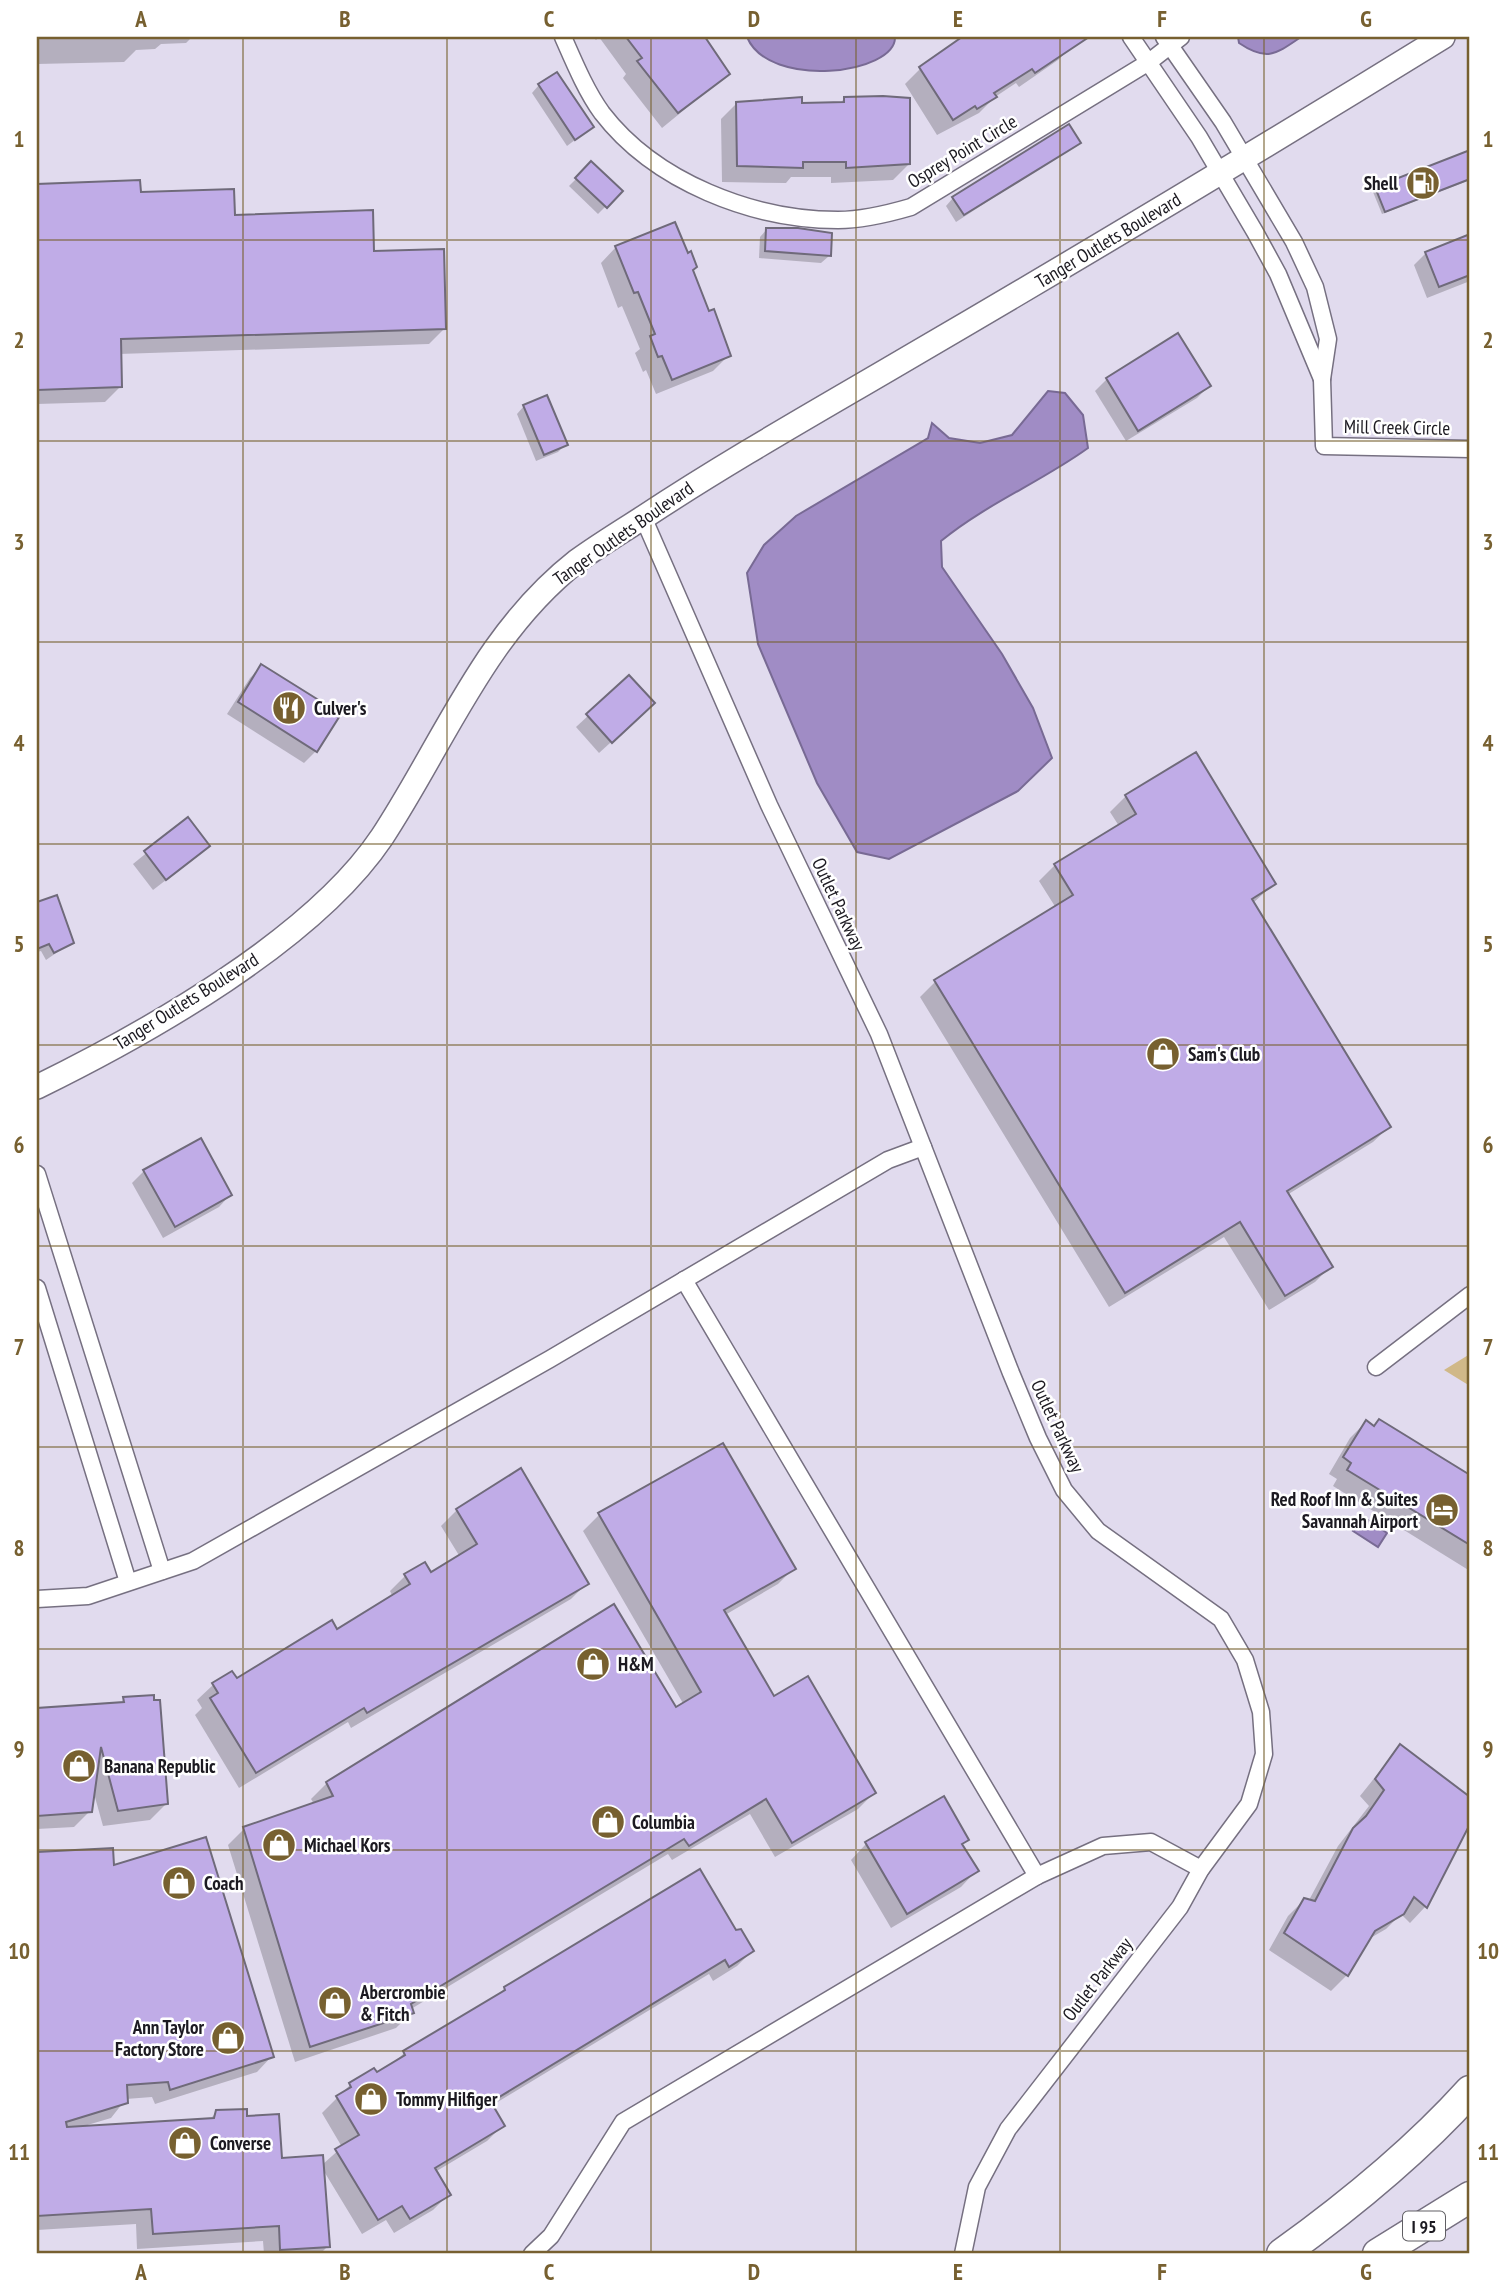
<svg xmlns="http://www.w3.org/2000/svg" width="1507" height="2291" font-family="'PT Sans Narrow',sans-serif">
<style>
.green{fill:#d0b888}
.water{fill:#a08cc5;stroke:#786a94;stroke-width:2}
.shadow{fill:#0003}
.building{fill:#c0ace7;stroke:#6f6a7a;stroke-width:2}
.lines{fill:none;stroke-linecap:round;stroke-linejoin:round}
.street-casing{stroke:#767081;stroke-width:19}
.secondary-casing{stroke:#767081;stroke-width:26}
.highway-casing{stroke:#767081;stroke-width:33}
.street{stroke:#fff;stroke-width:16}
.secondary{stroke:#fff;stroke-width:23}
.highway{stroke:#fff;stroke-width:30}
.grid{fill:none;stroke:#776030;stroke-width:2;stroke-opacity:0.55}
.labels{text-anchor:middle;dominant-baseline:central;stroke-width:5;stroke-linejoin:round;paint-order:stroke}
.shield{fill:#fff;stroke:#605f64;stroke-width:2}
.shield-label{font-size:18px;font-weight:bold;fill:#1c1a21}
.street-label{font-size:19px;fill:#1c1a21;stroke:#fff}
.poi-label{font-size:19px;font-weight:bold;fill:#1c1a21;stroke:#fff;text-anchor:start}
.neatline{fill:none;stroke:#776030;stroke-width:2.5}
.grid-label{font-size:23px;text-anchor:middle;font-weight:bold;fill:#776030}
</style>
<rect width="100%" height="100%" fill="#e1dbee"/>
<path class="green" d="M1470,1354v32l-26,-16z"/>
<g class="water">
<path d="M747,37h148c1,37 -126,53 -148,0z"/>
<path d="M1238,37h63c-25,17 -34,25 -62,6z"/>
<path d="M1048,391l17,2 18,22 5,33c-47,34 -102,56 -147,93l1,26 60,87 31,54 19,50 -34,33 -129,68 -32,-7 -40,-69 -59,-139 -11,-71 17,-28 32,-29 132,-78 4,-15 17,15 31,5 32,-8z"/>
<path d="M1362,1516l25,17 -9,14 -25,-16z"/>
</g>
<g class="shadow">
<path d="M37,37h155l-6,6 -25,1 -6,5 -19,1 -12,12 -87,2z"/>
<path d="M593,37h112l23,37 -66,54 -39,-50 3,-4 -27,-37 -3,3z"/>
<path d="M976,37h93l5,8 -16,15 -39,27 -3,-4 -21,14 -16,16 -42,22 -32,-51 16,-16z"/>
<path d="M539,85l53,42 -25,19 -35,-53z"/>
<path d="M844,99l65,65 -16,16 -62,3v-6h-40l-5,6 -64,-1 -1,-63 16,-16 102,1z"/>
<path d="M1078,143l-122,79 -10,-16 7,-8z"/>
<path d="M1470,152v28l-88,34 -9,-22 3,-4z"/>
<path d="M591,164l29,28 -22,22 -29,-28z"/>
<path d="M139,182v11l234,60 72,75 -16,16 -310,10 2,32 -16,16 -68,2v-219z"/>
<path d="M767,229l62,27 -8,7 -62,-5 1,-21z"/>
<path d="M1470,236v45l-43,17 -13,-33 12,-12z"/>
<path d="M616,247l113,108 -16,16 -57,23 -10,-24 -3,2 -8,-19 5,-4 -18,-43 -4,2 -17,-45z"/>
<path d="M1178,336l31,50 -12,12 -71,43 -31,-50 12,-12z"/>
<path d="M524,406l42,38 -8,8 -22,9 -19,-47z"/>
<path d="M261,667l55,84 -12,12 -77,-49 23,-36z"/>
<path d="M629,678l12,37 -42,38 -23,-26z"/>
<path d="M1195,754l79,130 -21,19 136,224 -16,15 -86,53 44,71 -16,16 -46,28 -45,-73 -115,70 -189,-310 15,-15 121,-74 -17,-27 16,-16 64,-39 -9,-14 16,-16z"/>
<path d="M187,820l9,37 -43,33 -20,-26z"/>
<path d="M56,897l16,45 -26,18 -5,-9 -4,1v-48z"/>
<path d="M144,1171l86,24 -11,12 -56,31 -31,-55z"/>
<path d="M1379,1421l91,57v93l-137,-85 4,-7 -8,-5 21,-36 16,-16 7,5z"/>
<path d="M722,1445l72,123 -16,16 -53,31 48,83 101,95 -16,16 -83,48 -25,-43 -78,46 -4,-6 -257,155 1,3 -16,16 -101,34 -67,-217 16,-16 70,-25 -3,-5 16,-16 349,-73 8,-5 -101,-174 16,-16z"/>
<path d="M457,1510l130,73 -16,16 -220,129 -3,-6 -109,66 -44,-73 7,-7 -5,-8 16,-15 23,-4 101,-50 56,-34 -3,-6 15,-15 25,-1 30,-18 -19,-31z"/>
<path d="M124,1699l28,3 14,102 -16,16 -47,6 -10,-36 -3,21 -16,16 -37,2v-120l82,-5z"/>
<path d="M1400,1746l70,53v22l-45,86 -15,16 -9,-9 -15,15 -19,11 -20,35 -16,16 -62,-41 19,-34 16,-16 4,2 30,-56 31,-40 -9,-10z"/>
<path d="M967,1840l-6,5 15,26 -15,16 -70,41 -40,-68 15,-16z"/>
<path d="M112,1850v17l160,189 -15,16 -102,32 -3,-7 -26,2 -15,19 -27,8 125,-6 8,-8 28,6 35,42 42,5 20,-18 -20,-34 28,-28 45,-23 9,-9 91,-55 10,-10 230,-56 17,19 -15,15 -24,15 -4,-7 -218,132 11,20 -15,15 -52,31 13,23 -15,15 -39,23 -8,-13 -24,14 -40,-66 6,78 -8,8h-56l-1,-13 -126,8 -1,-25 -99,6v-376z"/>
</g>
<g class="building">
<path d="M626,37h79l25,37 -52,39 -41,-52 5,-3z"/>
<path d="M962,37h127l-54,36 -3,-4 -38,24 3,4 -20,12 -2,-3 -22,14 -34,-53z"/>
<path d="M557,72l37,55 -19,13 -37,-56z"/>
<path d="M883,96l27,2v66l-64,4v-6h-43v6l-66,-2 -1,-64 66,-5v6l42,-1v-5z"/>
<path d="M1069,124l12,19 -117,72 -12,-18z"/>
<path d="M1470,150v29l-85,33 -10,-25z"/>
<path d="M591,161l32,30 -16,17 -32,-30z"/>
<path d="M140,180l1,12 93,-3 1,26 138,-5 1,41 70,-2 2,80 -325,10 1,48 -85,3v-206z"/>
<path d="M675,222l13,31 3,-2 6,16 -4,3 16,41 5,-2 17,47 -59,24 -10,-24 -4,1 -8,-21 5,-2 -17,-42 -4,1 -19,-47z"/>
<path d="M766,228h32l34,5 -1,23 -66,-5z"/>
<path d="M1470,234v41l-31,12 -14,-35z"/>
<path d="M1178,333l33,53 -73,45 -32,-53z"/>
<path d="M547,395l21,50 -24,10 -21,-50z"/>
<path d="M261,664l80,50 -24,38 -79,-50z"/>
<path d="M629,675l26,28 -43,40 -26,-29z"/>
<path d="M1196,752l80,132 -24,15 139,228 -104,64 46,76 -48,29 -45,-74 -115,71 -191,-313 139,-85 -19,-31 82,-50 -11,-19z"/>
<path d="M188,817l22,29 -44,34 -22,-29z"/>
<path d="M57,895l17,48 -20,10 -5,-9 -12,5v-47z"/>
<path d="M201,1138l31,57 -57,32 -32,-57z"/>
<path d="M1379,1419l91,56v70l-123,-75 4,-7 -8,-6 23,-37 8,6z"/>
<path d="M723,1443l73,126 -72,41 50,86 34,-20 68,117 -84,50 -26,-44 -77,47 -5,-7 -273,165 3,9 -104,34 -67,-220 90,-31 -7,-14 288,-178 62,103 25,-15 -103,-179z"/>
<path d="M521,1468l68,116 -222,129 -3,-5 -108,65 -46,-75 8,-5 -6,-10 20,-12 5,7 95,-58 5,9 73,-45 -6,-10 21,-12 6,10 46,-28 -21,-35z"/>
<path d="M154,1695v5h6l8,104 -50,7 -17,-64 -9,65 -55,4v-108l87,-6 -1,-5z"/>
<path d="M1400,1744l70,53v27l-43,84 -13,-11 -10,17 -29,17 -27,45 -64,-43 20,-35 11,3 38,-73 13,-12 18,-26 -9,-11z"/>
<path d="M944,1796l25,44 -7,4 17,27 -72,43 -42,-72z"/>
<path d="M206,1837l68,220 -104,33 -2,-8 -41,3 1,18 -62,19 1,5 147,-9 2,-8 31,-1v7l32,-2 3,44 41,-3 7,92 -50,3 -1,-24 -126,8 -2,-25 -114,7v-364l76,-4 1,17z"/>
<path d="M700,1869l36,61 5,-1 13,22 -25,16 -4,-7 -234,142 14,24 -70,42 16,27 -41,24 -8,-13 -24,14 -43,-71 24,-14 -23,-39 15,-9 -2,-4 25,-15 3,4 28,-17 -2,-4 102,-61 -1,-3z"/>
</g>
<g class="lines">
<g class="street-casing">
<g id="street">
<path d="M563,37c11,25 23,54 39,76 53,69 151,107 236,107 25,0 49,-6 73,-13l238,-145 32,-25"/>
<path d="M1131,37l68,100 56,95 23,42 44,105"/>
<path d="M1164,37l59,85 71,120 21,45 13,52 -6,40 2,67 146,3"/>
<path d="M643,517l126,288 110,229 132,339 27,65 26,52 34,41 123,88 24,41 16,52 3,42 -15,50 -48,65 -21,38 -172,222 -31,58 -14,67"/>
<path d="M37,1174l125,397"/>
<path d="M684,1280l353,596"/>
<path d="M37,1288l91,294"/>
<path d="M1376,1367l94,-72"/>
<path d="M37,1599l51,-3 105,-35 357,-202 338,-199 35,-13"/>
<path d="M532,2254l19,-18 72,-114 414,-246 66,-30 48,-4 50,27"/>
</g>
</g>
<g class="secondary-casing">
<path id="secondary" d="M37,1087c110,-54 276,-147 345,-250 63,-96 102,-203 195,-276 22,-16 45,-30 67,-44 88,-58 179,-109 269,-162 178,-104 355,-210 530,-318"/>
</g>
<g class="highway-casing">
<g id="highway">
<path d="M1282,2254c68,-49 132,-101 188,-163"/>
<path d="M1378,2254l92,-57"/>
</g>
</g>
<use href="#street" class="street"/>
<use href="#secondary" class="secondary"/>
<use href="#highway" class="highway"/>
</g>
<path class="grid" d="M243,37v2217M447,37v2217M651,37v2217M856,37v2217M1060,37v2217M1264,37v2217M37,240h1433M37,441h1433M37,642h1433M37,844h1433M37,1045h1433M37,1246h1433M37,1447h1433M37,1649h1433M37,1850h1433M37,2051h1433"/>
<defs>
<g id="fuel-disc" transform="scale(1.75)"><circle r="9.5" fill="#776030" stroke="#fff"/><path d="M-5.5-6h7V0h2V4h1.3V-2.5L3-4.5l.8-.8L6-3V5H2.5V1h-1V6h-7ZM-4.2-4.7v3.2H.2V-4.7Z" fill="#fff"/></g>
<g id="restaurant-disc" transform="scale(1.75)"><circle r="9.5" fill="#776030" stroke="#fff"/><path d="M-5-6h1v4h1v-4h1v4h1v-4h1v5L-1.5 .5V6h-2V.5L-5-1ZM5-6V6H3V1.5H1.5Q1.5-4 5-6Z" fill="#fff"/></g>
<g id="shop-disc" transform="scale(1.75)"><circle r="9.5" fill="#776030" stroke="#fff"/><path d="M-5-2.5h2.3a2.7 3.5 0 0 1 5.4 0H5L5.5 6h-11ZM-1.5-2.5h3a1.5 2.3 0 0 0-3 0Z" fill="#fff"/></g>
<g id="hotel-disc" transform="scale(1.75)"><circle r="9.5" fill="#776030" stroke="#fff"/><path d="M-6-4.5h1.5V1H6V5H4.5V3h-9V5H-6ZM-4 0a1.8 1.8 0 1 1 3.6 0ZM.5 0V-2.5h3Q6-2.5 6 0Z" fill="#fff"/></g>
</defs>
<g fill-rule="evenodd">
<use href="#fuel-disc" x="1423" y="183"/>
<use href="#restaurant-disc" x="289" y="708"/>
<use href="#shop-disc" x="1163" y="1054"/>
<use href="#hotel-disc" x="1442" y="1510"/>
<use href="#shop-disc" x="593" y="1664"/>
<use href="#shop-disc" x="79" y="1766"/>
<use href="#shop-disc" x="608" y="1822"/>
<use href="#shop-disc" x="279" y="1845"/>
<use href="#shop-disc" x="179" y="1883"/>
<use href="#shop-disc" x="335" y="2003"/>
<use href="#shop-disc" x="228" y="2038"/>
<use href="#shop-disc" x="371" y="2099"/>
<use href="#shop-disc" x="185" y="2143"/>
</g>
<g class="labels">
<rect class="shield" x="1403" y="2211.5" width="42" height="29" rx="5"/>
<g class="shield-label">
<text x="1424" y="2226">I 95</text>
</g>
<g class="street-label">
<text transform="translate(962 151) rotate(-31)">Osprey Point Circle</text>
<text transform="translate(1108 240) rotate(-31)">Tanger Outlets Boulevard</text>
<text transform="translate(1397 427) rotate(1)">Mill Creek Circle</text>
<text transform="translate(623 533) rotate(-35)">Tanger Outlets Boulevard</text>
<text transform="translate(839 904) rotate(65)">Outlet Parkway</text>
<text transform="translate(186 1001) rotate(-32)">Tanger Outlets Boulevard</text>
<text transform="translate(1058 1426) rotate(65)">Outlet Parkway</text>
<text transform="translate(1097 1979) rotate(-52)">Outlet Parkway</text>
</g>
<g class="poi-label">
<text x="1398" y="183" text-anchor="end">Shell</text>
<text x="314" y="708">Culver's</text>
<text x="1188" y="1054">Sam's Club</text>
<text x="1418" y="1499" text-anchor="end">Red Roof Inn &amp; Suites<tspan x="1418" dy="22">Savannah Airport</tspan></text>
<text x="618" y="1664">H&amp;M</text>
<text x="104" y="1766">Banana Republic</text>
<text x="632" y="1822">Columbia</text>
<text x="304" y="1845">Michael Kors</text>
<text x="204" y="1883">Coach</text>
<text x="360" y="1992">Abercrombie<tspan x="360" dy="22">&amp; Fitch</tspan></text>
<text x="204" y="2027" text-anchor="end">Ann Taylor<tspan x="204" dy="22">Factory Store</tspan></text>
<text x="396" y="2099">Tommy Hilfiger</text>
<text x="210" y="2143">Converse</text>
</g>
</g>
<rect width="1507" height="2291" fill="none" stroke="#ffffff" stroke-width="77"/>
<rect x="38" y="38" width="1430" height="2214" class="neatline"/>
<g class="grid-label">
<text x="141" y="27">A</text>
<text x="345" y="27">B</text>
<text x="549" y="27">C</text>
<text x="754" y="27">D</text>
<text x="958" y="27">E</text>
<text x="1162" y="27">F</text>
<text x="1366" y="27">G</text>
<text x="19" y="147">1</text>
<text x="1488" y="147">1</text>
<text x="19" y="348">2</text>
<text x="1488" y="348">2</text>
<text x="19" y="550">3</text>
<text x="1488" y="550">3</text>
<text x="19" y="751">4</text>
<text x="1488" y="751">4</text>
<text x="19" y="952">5</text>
<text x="1488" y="952">5</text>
<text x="19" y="1153">6</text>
<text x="1488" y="1153">6</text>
<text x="19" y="1355">7</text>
<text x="1488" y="1355">7</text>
<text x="19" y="1556">8</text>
<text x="1488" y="1556">8</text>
<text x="19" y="1757">9</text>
<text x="1488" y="1757">9</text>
<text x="19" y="1959">10</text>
<text x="1488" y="1959">10</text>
<text x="19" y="2160">11</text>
<text x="1488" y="2160">11</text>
<text x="141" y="2280">A</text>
<text x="345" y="2280">B</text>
<text x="549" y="2280">C</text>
<text x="754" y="2280">D</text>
<text x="958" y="2280">E</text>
<text x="1162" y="2280">F</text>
<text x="1366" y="2280">G</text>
</g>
</svg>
